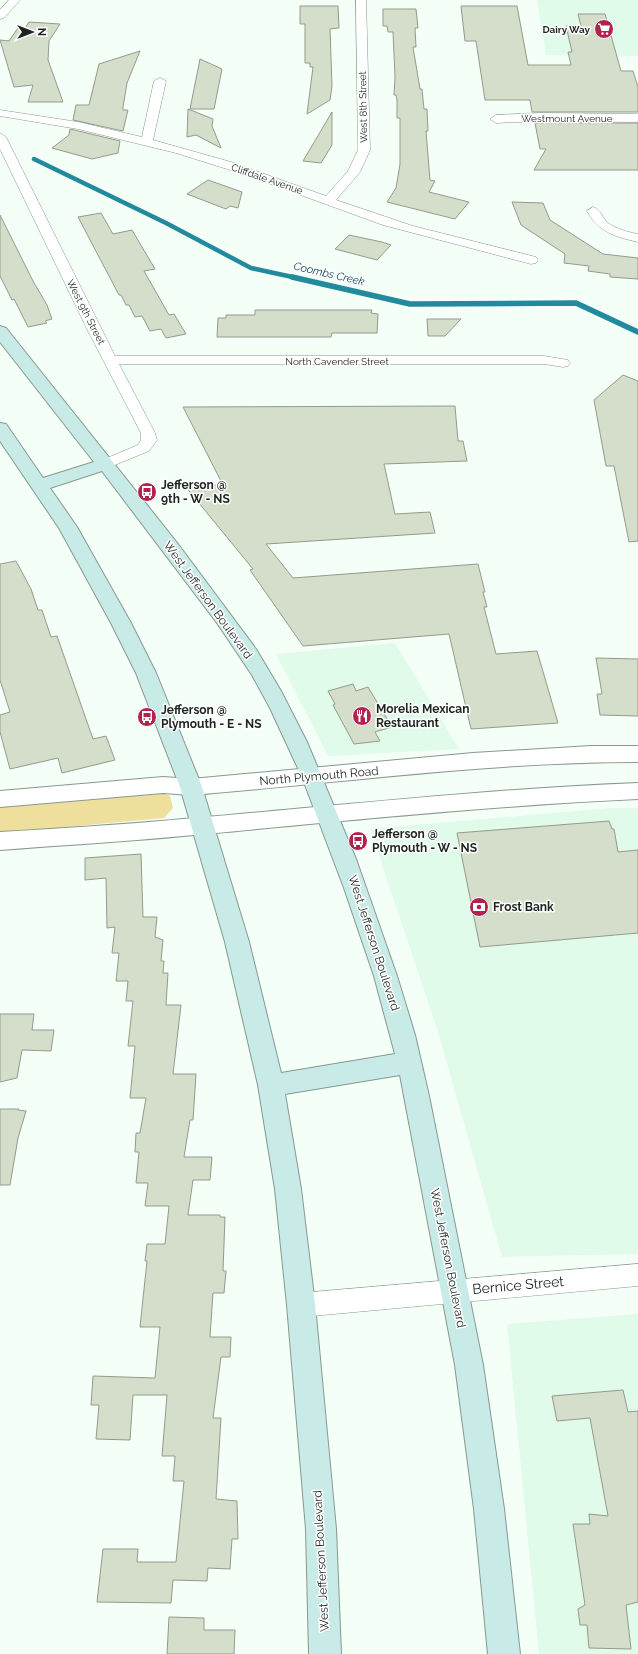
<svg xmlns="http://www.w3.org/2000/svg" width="638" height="1654" font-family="Raleway,sans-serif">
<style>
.built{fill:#e0fbea}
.green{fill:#eee09c}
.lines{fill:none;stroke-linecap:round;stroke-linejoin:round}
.stream-far1{stroke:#238a9e;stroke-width:4.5}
.stream{stroke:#238a9e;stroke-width:5.5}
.building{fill:#d5decb;stroke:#939b8a}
.minor-casing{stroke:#87998d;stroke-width:1}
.tertiary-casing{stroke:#87998d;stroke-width:2}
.secondary-casing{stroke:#87998d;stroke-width:2}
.minor{fill:#fff;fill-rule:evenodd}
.tertiary{fill:#fff;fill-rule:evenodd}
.secondary{fill:#c8ebe8;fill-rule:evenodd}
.labels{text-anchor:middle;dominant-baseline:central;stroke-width:3;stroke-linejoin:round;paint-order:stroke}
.far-poi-label{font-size:10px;font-weight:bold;fill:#1e2520;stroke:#fff;text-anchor:end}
.far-street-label{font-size:10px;fill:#1e2520;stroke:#fff}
.far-water-label{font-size:11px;font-style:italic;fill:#0b4653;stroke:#fff}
.poi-label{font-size:12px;font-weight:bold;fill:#1e2520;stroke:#fff;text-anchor:start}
.street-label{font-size:12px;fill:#1e2520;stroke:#fff}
.near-street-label{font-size:14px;fill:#1e2520;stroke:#fff}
</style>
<rect width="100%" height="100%" fill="#f3fff7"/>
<g class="built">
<path d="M537,0h101v56l-92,-1z"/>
<path d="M395,643l64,106 -131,7 -52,-102z"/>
<path d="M610,808h28v446l-136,3 -64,-225 -68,-203z"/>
<path d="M638,1314v340h-99l-32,-330z"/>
</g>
<path class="green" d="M164,793l6,3 3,12 -9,10 -164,15v-28z"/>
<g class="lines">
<path class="stream-far1" d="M34,159l132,64 85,45 46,10"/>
<path class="stream" d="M292,277l118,27 166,-1 62,29"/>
</g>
<g class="building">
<path d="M300,6h38l1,22 -9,1 2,57 -2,14 -23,14 6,-47h-3v-4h-5v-39h-5z"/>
<path d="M461,6h56l11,59h43l-3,-13h4l-6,-26h15l-3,-12h27l16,57h12l5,16v25h-106l-2,-12h-45l-9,-59h-11z"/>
<path d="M383,9h33l2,19h-3l1,19h-3l7,42h2l2,20h3l1,22h-2l4,49 5,1 -6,11 40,10 -14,17 -68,-17 9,-14 4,-24v-46h-3v-18l-1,-5h-2l1,-18 -2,-45h-5l-1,-6h-4z"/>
<path d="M29,22l31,2 -11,17 -1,19 15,42h-35l5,-17 -19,2 -14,-47 9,1 9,-13h7z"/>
<path d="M140,51l-13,32 -4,24v3h5l-5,21 -50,-11 3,-15h13l10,-41z"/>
<path d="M200,59l22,10 -8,40h-24z"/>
<path d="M188,109l25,10 -1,7 9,22 -25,-13 -9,2z"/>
<path d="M332,112v33l-11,18 -18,-2z"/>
<path d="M535,123h103v47h-104l12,-21h-6z"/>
<path d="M70,129l50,12 -2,12 -26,6 -40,-11 17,-13z"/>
<path d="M208,180l34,12 -4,16 -8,-2 -4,3 -39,-15z"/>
<path d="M512,202l31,1 7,17 53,34 35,4v21l-28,-2v-3l-22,-3 1,-5 -25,-3 1,-9 -44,-29z"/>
<path d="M101,213l12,21 19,-4 23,39 -11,2 25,44 5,-1 12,20 -20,4 -5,-9 -11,2 -8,-15 -7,1 -6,-12h-3l-5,-10h-2l-41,-78z"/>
<path d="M0,215l33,66 14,24 5,14 -7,2 2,2 -19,4 -14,-28 -2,1 -12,-24z"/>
<path d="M349,235l33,7 9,3 -14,15 -42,-11z"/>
<path d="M255,310h117l-1,3 7,1 -1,19h-45l-1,4h-114l1,-19h8v-3h29z"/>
<path d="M427,319h34l-16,17h-17z"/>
<path d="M623,375l15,6v160l-9,1 -15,-76h-8l-12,-66z"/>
<path d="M455,406l3,35h5l4,20 -83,3 11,50 35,-2 5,21 -169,11 27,34 185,-14 7,28h-2l4,15h-3l12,47 41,-3 21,72 -87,6 -22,-95 -146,12 -53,-76 3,-1 -68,-83 38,-1 -40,-78z"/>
<path d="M16,561l15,28 7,21h4l9,27 6,-1 36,103 13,-3 9,24 -53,13 -4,-15 -48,11 -10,-37v-17l10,-3 -10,-32v-116z"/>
<path d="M596,658l42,1v57l-38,-1 -3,-21h5z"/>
<path d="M353,684l3,7 12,-4 24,40 -17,5 5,9 -26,3 -21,-39 2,-1 -7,-13z"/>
<path d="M609,821l3,8h2l4,23 20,-2v83l-158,14 -23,-114z"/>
<path d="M141,854l2,63h14l-2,20 8,3 -2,21h3l-1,12h5l-2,32h15l-8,69h23l-3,46h-3l-6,37h28l-2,23h-17l-5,35h32v2h5l-2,54h3l-2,22h-11l-3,44h21l-1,20h-9l-8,61h8l-5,81 21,2 1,38h-6l-2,30 -22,-1 -1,13 -34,-1 -2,23 -74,-1 6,-53h35l-1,13h39l8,-81h-11l2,-25h-13l5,-61h-34l-3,45 -34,-1 3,-34h-8l2,-29 62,2 5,-51h-20l7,-66h-2l2,-17h18l4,-38h-24l3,-23h-12l3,-31h-4l1,-19h4l6,-35h-16l5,-52h-7l5,-45h-7l2,-20h-12l3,-28h-7l3,-26 -8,1 -1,-50 -21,2v-22z"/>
<path d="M0,1014h34l-2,16h22l-3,21 -29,-1 -5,28 -17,4z"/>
<path d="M0,1109h19l-1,1 8,1 -8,27 -8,47h-10z"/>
<path d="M623,1390l5,22 10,-1v191l-12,3 5,44 -42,-1 -2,-23h-7l-2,-16 7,-4 -12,-81h17l-1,-10 19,2 -18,-98 -33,3 -5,-25z"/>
<path d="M169,1617l35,1v12h31l-1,24h-67z"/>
</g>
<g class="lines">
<g class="minor-casing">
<g id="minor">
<path d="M9,0h11l-16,18 -4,1v-9z"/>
<path d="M356,0h10l4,150 -10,22 -24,28 77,26 123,31 2,3 -2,3 -5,1 -148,-39 -140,-51 -67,-21 -98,-24 -78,-13v-6l78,12 64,15 12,-56 6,-3 6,3 -13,59 78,22 95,34 22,-25 10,-21z"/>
<path d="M540,113l98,1v8l-98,-1 -44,2 -6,-4 6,-4z"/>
<path d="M0,133l6,4 109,219h429l24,4 2,3 -2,3 -5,1 -19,-3h-425l36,69 2,7 -8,11 -39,16h-10l-3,-3 3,-3 38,-16 3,-5v-7l-54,-104 -87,-180z"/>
<path d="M593,207c8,2 9,11 15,16 9,6 19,9 30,11v8c-22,-5 -40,-10 -51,-31z"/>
<path d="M638,1264v22l-337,31 -8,-4 -4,-8 4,-8 8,-4z"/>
</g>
</g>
<g class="tertiary-casing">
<g id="tertiary">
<path d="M591,746h47v16c-149,0 -298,21 -447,33l-28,-2 -163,14v-16l163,-14 28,2 282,-26z"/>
<path d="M638,783v16c-152,7 -304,23 -455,37 -61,6 -122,9 -183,14v-18c61,-4 122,-7 183,-13 151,-13 303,-30 455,-36z"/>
</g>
</g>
<g class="secondary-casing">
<path id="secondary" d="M0,326l6,2 172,216 78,105 25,42 26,51 49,117 41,117 18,59 14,61 54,269 21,144 16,145h-32l-14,-145 -19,-144 -55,-290 -115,19 16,95 14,116 21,224 5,125h-32l-3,-125 -19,-224 -12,-116 -17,-104 -33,-143 -45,-155 -44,-114 -25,-50 -52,-95 -59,-87v-18l6,1 37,54 51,-16 -94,-120zM102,471l115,152 35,52 18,33 32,69 42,111 30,88 21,78 -114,19 -32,-131 -47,-155 -46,-114 -25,-50 -54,-96 -27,-39z"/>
</g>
<use href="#minor" class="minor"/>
<use href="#tertiary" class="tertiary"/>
<use href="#secondary" class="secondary"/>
</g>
<defs>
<g id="supermarket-disc" transform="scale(1)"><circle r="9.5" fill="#b3224e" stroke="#fff"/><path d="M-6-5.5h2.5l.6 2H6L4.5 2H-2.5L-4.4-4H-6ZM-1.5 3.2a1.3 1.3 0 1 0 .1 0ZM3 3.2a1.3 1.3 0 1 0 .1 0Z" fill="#fff"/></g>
<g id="bus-disc" transform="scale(1)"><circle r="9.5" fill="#b3224e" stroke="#fff"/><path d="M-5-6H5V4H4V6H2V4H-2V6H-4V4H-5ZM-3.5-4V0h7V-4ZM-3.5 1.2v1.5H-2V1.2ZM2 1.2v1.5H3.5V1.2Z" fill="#fff"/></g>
<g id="restaurant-disc" transform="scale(1)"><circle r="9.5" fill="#b3224e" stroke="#fff"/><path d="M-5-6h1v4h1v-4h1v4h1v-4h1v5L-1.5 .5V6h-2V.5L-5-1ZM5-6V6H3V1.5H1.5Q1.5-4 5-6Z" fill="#fff"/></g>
<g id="bank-disc" transform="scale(1)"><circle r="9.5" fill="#b3224e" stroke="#fff"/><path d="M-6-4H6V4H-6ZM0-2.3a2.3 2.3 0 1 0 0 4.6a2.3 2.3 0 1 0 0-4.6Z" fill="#fff"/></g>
</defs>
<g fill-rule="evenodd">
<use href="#supermarket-disc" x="604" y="29"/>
<use href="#bus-disc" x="147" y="492"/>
<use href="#restaurant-disc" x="362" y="716"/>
<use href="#bus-disc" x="147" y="717"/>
<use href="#bus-disc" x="358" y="841"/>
<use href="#bank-disc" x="479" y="907"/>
</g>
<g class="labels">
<g class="far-poi-label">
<text x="590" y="29">Dairy Way</text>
</g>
<g class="far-street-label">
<text transform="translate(363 107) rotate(-91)">West 8th Street</text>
<text x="567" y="118">Westmount Avenue</text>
<text transform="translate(267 179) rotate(19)">Cliffdale Avenue</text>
<text transform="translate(86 312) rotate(63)">West 9th Street</text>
<text x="337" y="361">North Cavender Street</text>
</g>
<g class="far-water-label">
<text transform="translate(329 274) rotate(13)">Coombs Creek</text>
</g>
<g class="poi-label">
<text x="161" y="485">Jefferson @<tspan x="161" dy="14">9th - W - NS</tspan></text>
<text x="376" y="709">Morelia Mexican<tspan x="376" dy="14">Restaurant</tspan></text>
<text x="161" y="710">Jefferson @<tspan x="161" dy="14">Plymouth - E - NS</tspan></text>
<text x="372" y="834">Jefferson @<tspan x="372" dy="14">Plymouth - W - NS</tspan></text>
<text x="493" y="907">Frost Bank</text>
</g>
<g class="street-label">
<text transform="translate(208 600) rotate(54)">West Jefferson Boulevard</text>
<text transform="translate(319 776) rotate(-5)">North Plymouth Road</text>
<text transform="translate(374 943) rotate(72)">West Jefferson Boulevard</text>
<text transform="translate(448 1258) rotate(79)">West Jefferson Boulevard</text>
<text transform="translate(321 1561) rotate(-93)">West Jefferson Boulevard</text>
</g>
<g class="near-street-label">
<text transform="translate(518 1285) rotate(-5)">Bernice Street</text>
</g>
</g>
<g transform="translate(32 32) rotate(90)" stroke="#ffffff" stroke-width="3" paint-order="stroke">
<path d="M0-3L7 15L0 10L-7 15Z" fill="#1e2520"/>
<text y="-6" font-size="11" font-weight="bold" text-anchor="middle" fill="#1e2520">N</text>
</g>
</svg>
